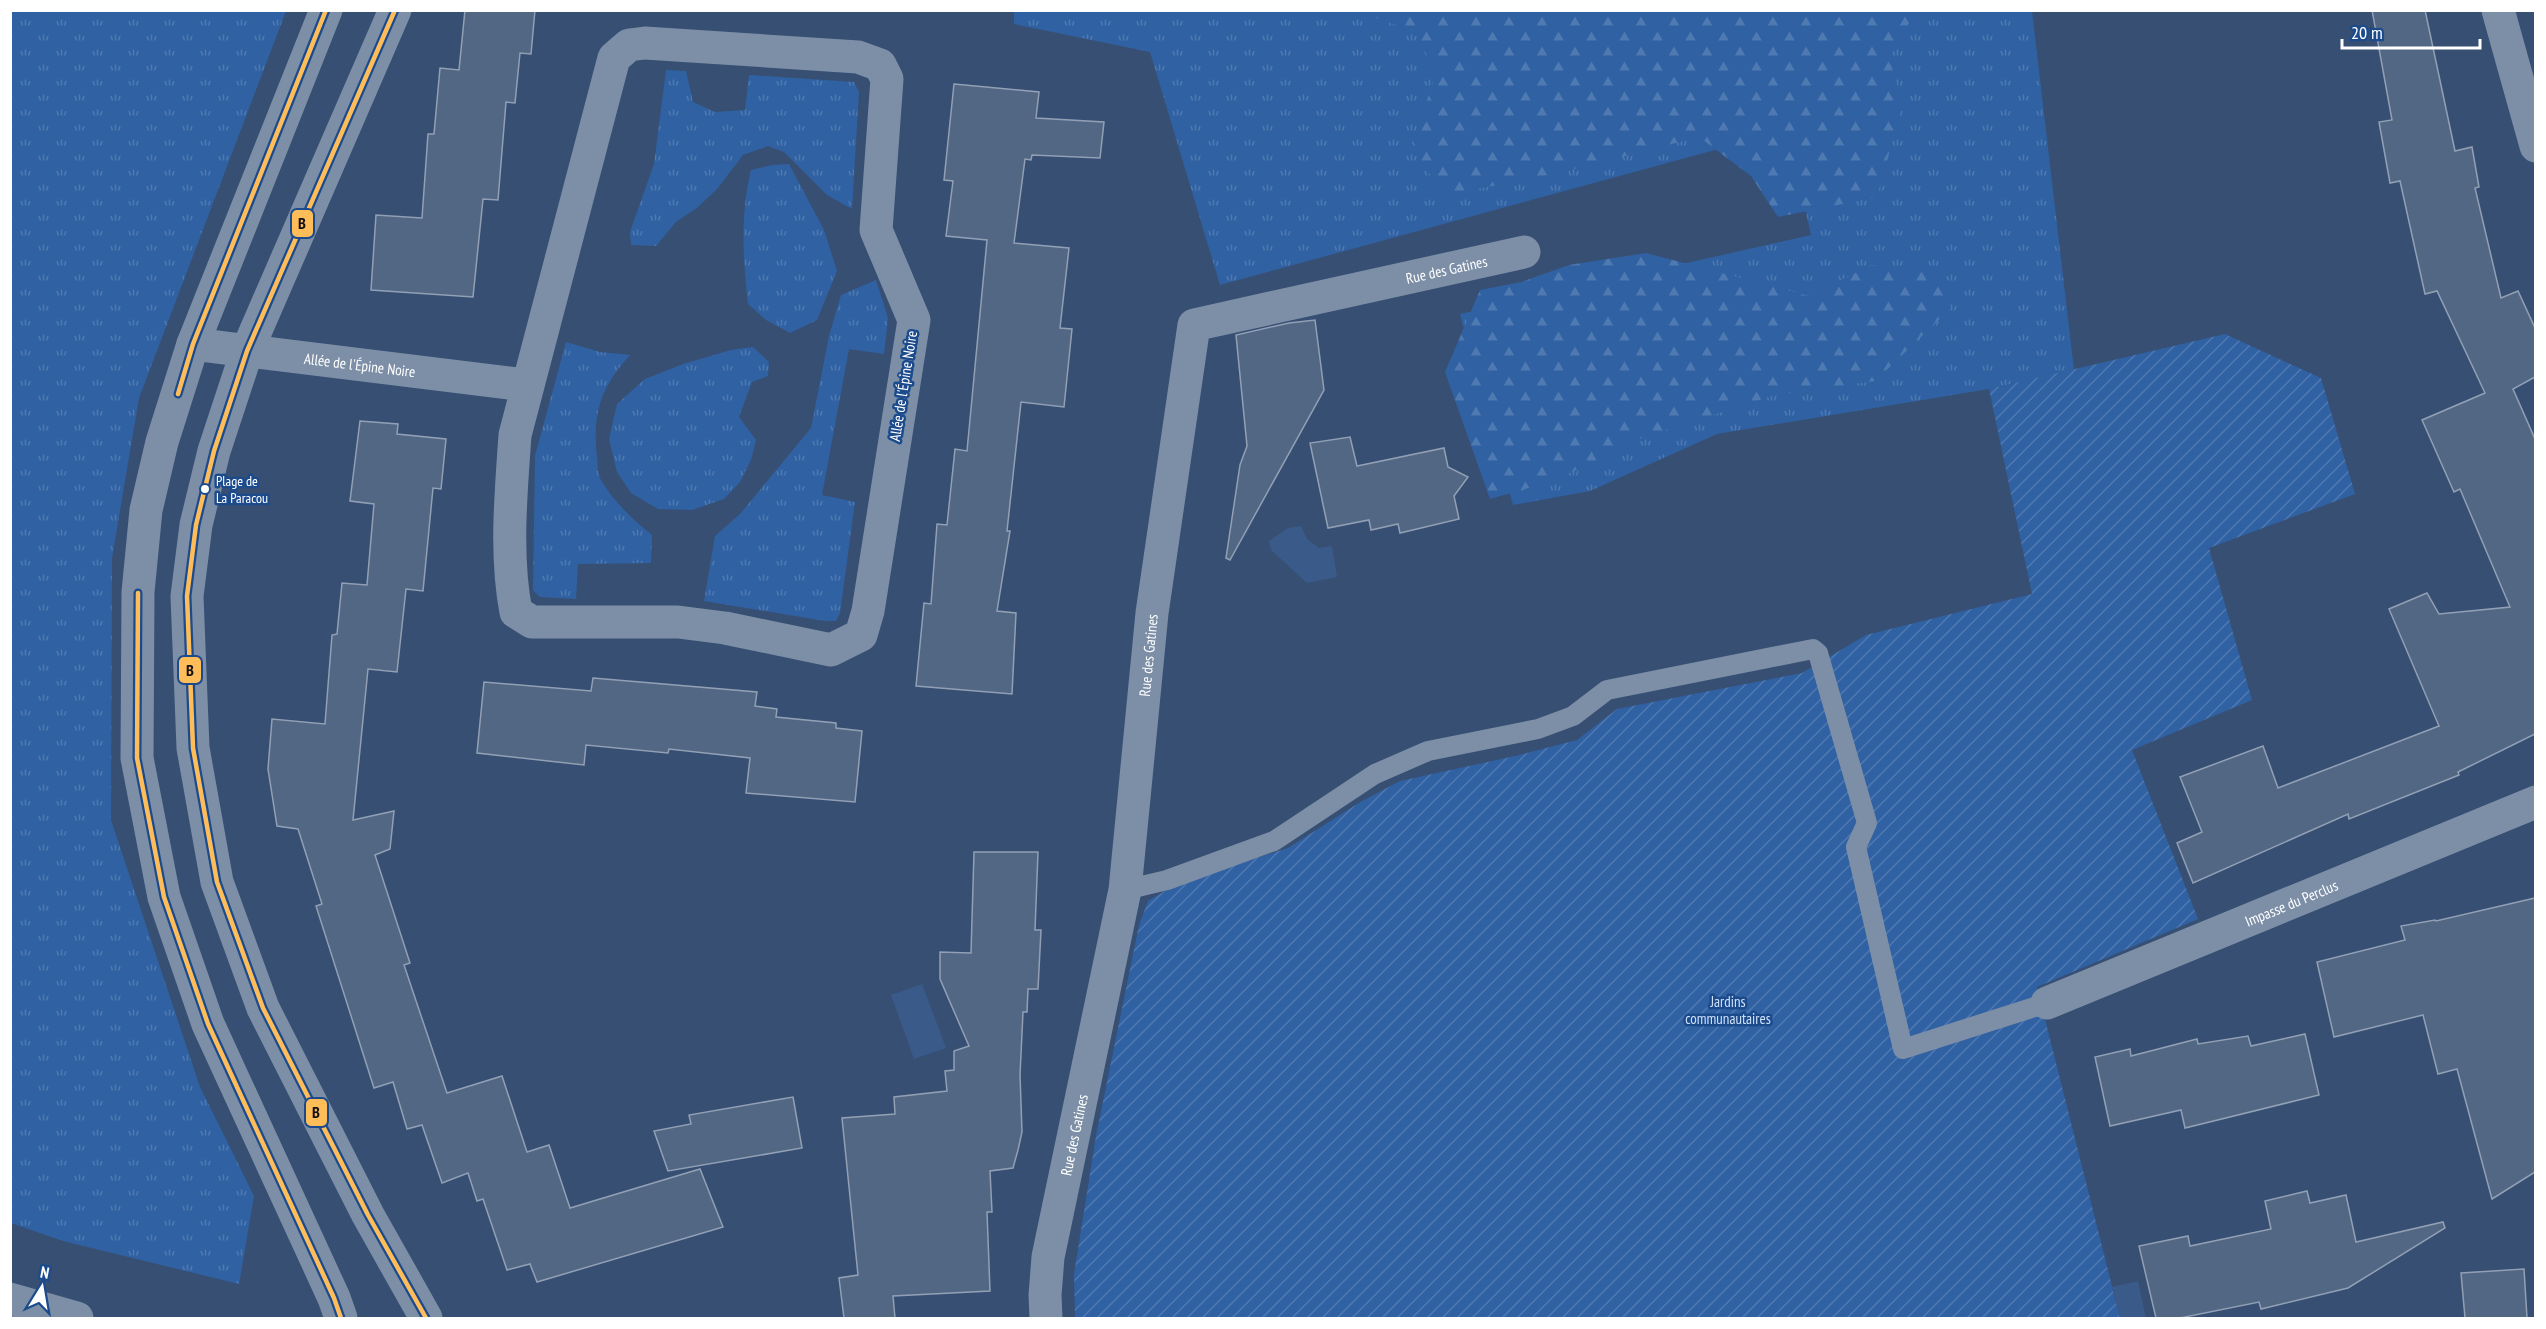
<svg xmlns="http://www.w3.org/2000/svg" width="2546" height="1329" font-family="'PT Sans Narrow',sans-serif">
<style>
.grass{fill:url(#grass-tufts)}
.forest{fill:url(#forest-firs)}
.garden{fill:url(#garden-furrows)}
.water{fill:#3a5b8a}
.building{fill:#526783;stroke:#92a0b5;stroke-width:1.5}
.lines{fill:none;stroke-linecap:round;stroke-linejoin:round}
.service{stroke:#7d8fa7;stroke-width:20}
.minor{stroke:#7d8fa7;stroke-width:33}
.tertiary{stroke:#7d8fa7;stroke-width:33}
.bus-1-casing{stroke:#1c4b8d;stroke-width:9}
.bus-1{stroke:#ffbd5a;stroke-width:4.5}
.bus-dot{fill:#fff;stroke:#1c4b8d;stroke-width:2}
.labels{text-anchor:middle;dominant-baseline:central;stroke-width:5;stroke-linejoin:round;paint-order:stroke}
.bus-label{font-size:14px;fill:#fff;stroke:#1c4b8d;text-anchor:start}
.street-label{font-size:15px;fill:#fff;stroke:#1c4b8d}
.park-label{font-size:15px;fill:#cfe1f9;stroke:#1c4b8d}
.line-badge{stroke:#1c4b8d;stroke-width:2}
.pale-badge-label{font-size:16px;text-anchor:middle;font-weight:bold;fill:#111}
</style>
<defs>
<pattern id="grass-tufts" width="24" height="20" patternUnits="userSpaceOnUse" patternTransform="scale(1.5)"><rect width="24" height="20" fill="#3061a3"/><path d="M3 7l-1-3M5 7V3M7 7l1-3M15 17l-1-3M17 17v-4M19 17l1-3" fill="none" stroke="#4f79b1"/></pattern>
<pattern id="forest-firs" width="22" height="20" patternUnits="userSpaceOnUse" patternTransform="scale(1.5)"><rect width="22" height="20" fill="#3061a3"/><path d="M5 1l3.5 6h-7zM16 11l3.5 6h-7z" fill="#4f79b1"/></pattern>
<pattern id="garden-furrows" width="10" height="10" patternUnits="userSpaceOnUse" patternTransform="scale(1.5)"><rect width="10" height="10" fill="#3061a3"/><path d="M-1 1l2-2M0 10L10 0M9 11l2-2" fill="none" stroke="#4f79b1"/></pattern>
</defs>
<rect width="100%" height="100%" fill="#364f73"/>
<g class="grass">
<path d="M11,10l275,1 -147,387 -27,160 -1,262 89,267 54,109 -15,88 -176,-43 -52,-18z"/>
<path d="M1014,11h1018l42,359 -85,19 -272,45 -127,57 -77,14 -53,-191 351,-79 -23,-105 -568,155 -70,-233 -136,-28z"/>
<path d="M666,70l20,1 7,31 22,10 30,-2 4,-35 105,7 5,10 -7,117 -25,-14 -43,-43 -16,-6 -25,9 -26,34 -19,18 -22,15 -20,24 -25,-1 -1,-13 24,-68z"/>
<path d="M789,164l35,66 13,41 -20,49 -27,13 -24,-13 -18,-16c-5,-46 -8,-89 3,-134l21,-5z"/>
<path d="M876,280l12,38 -4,36 -35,-5 -27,146 33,7 -15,111 -4,8h-11l-121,-20 11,-65 25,-22 71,-86 18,-92 12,-41z"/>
<path d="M566,342l34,10 30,3c-29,32 -38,58 -33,102 1,7 0,17 4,23 12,21 32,40 51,55l-1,28 -73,1 -2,35 -36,-2 -7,-7 2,-134z"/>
<path d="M753,347l16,15 -1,14 -16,6 -13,35 17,23 -5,20 -11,22 -16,17 -32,11 -34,-1 -27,-16 -14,-21 -8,-33 8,-35 28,-25 38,-15 48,-14z"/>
</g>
<g class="forest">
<path d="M1357,11h559l-27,47 14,45 -26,94 -99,20 -27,-41 -52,-39 -141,36 -116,23 -30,-53 23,-66 -17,-44z"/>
<path d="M1646,253l163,43 62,-31 64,7 16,36 -76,73 -100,14 -131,42 -91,44 -63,18 -45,-127 35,-82 41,-8 48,-17z"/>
</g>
<path class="garden" d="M2225,334l96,44 34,116 -146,54 43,152 -120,50 66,169 -161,68 83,331h-1045l-1,-44 22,-138 43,-211 9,-24 32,-19 108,-34 74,-47 38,-20 115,-25 62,-16 40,-31 185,-36 64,-38 166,-41 -43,-205z"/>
<g class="water">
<path d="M1301,526l6,13 12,9 13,-2 5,31 -30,6 -36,-33 -2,-9 19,-13z"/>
<path d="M922,984l24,64 -32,11 -23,-64z"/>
<path d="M2138,1281l8,37h-26l-8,-31z"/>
</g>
<g class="building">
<path d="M465,10h70l-4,44 -11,-1 -5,50 -9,-1 -8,98 -15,-1 -10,98 -102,-7 5,-75 46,3 6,-84h6l6,-66 19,2z"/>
<path d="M2372,10h53l30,141 17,-4 7,40 -4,1 26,110 17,-7 17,37v49l-22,12 22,50v295l-77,38 1,3 -110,44 -1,-5 -155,69 -16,-40 25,-11 -22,-55 83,-31 15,42 161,-62 -50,-117 38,-16 12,21 71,-7 -50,-118 -6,3 -32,-72 63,-27 -48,-102 -12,3 -25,-113 -10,2 -11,-61 13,-2z"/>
<path d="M954,84l85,8 -3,26 68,4 -4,36 -68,-3 -1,5 -6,-1 -11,84 55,5 -9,80 12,1 -8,78 -43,-5 -14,129h3l-13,80 19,2 -4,81 -96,-8 8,-83 7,1 6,-80 10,1 8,-76 12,2 20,-211 -41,-4 7,-55 -9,-1z"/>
<path d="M1315,320l9,70 -94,170 -4,-2 14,-93 7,-19 -11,-111 53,-12z"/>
<path d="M360,421l38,3 -1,10 49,5 -5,50 -8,-1 -10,103 -17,-2 -9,83 -29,-3 -15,151 41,-9 -4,38 -15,6 35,108 -6,2 43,128 55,-17 25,76 22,-7 21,63 130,-39 23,58 -186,55 -7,-18 -23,6 -24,-71 -6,2 -9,-28 -26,10 -20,-58 -15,4 -14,-47 -19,6 -58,-182 6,-2 -24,-75 -21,-3 -9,-57 4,-50 53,5 7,-89 5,-1 5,-51 25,2 7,-81 -24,-3z"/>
<path d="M1350,437l7,29 87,-18 4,19 20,10 -14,19 5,23 -59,14 -2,-9 -27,6 -2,-10 -41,8 -18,-85z"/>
<path d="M593,678l164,14 -2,14 22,3 -1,8 60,6v5l26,3 -7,71 -109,-9 4,-35 -81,-9 -1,4 -82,-8 -2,20 -107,-12 7,-71 107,9z"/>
<path d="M974,852h64l-3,78h6l-3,59h-10l-1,23h-4l-3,63 2,57 -4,18 -5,18 -23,3 2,41h-5l3,79 -97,5 2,22h-51l-5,-40 19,-3 -16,-157 53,-4 -1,-17 53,-6 -2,-20 9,-1v-19l15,-5 -29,-67v-27l31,1z"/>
<path d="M2535,898v274l-43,27 -35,-130 -19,5 -15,-59 -89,22 -17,-75 88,-22 -4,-14 34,-6 1,1z"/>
<path d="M2305,1034l14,61 -134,33 -4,-18 -71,16 -15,-69 35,-8 1,7 66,-17 1,5 50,-8 3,10z"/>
<path d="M793,1097l9,51 -134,23 -14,-40 37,-7 -2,-9z"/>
<path d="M2307,1191l3,12 36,-8 10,47 87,-20 2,6 -97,60 -87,21 -2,-7 -79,16h-24l-17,-72 49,-10 2,10 81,-17 -6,-28z"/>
<path d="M2524,1269l3,49h-62l-4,-45z"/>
</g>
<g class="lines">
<path class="service" d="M1125,890l42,-10 107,-39 101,-67 53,-23 110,-22 35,-13 34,-26 206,-41 5,4 49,170 -11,24 47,202 144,-46"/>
<g class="minor">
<path d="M326,10l-133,334 -31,98 -16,68 -8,82 -1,166 27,139 44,127 126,274 7,20"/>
<path d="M395,10l-148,341 -33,100 -18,74 -9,71 6,152 24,134 46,126 105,207 58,103"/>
<path d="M2498,10l38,136"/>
<path d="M645,43l213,14 22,8 7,14 -11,151 38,90 -46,291 -7,24 -30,15 -106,-22 -47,-6h-146l-16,-10c-11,-57 -5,-119 -1,-177l99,-377 15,-13z"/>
<path id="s1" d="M193,344l333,41"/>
<path id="s2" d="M2047,1003l489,-201"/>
<path id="s3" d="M1046,1318l-1,-23 3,-38 77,-367 27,-277 42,-288 330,-73"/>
</g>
<path class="tertiary" d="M10,1299l67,19"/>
<g class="bus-1-casing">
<g id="bus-1">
<path d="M395,10l-148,341 -33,100 -18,74 -9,71 6,152 24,134 46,126 105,207 58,103"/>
<path d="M178,394l15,-50 133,-334"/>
<path d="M138,593l-1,165 27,139 44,127 126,274 7,20"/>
</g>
</g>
<use href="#bus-1" class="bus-1"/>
</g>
<circle class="bus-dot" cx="205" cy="489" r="5"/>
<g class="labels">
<g class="bus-label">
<text x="216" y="481">Plage de<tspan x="216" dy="17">La Paracou</tspan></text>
</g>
<g class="street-label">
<text stroke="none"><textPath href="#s3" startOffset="1264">Rue des Gatines</textPath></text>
<text stroke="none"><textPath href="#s1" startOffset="168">Allée de l'Épine Noire</textPath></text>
<text transform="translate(903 386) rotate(-81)">Allée de l'Épine Noire</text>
<text stroke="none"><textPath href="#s3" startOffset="672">Rue des Gatines</textPath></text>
<text stroke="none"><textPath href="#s2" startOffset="264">Impasse du Perclus</textPath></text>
<text stroke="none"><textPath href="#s3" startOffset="186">Rue des Gatines</textPath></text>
</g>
<g class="park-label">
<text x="1728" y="1001">Jardins<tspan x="1728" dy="17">communautaires</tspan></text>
</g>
</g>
<g class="line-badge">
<rect x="291" y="209" width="23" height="29" rx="6" fill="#ffbd5a"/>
<rect x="178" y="656" width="24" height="28" rx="6" fill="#ffbd5a"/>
<rect x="305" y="1098" width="23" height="29" rx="6" fill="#ffbd5a"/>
</g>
<g class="pale-badge-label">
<text x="302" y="229">B</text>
<text x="190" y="676">B</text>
<text x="316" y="1118">B</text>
</g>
<rect width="2546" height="1329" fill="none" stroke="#ffffff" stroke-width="24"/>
<g transform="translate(42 1287) rotate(11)" stroke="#1c4b8d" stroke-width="4.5" paint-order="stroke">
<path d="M0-4.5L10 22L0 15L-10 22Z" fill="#ffffff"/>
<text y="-9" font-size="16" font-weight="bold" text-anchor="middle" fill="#ffffff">N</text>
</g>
<path d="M2342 39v9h138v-9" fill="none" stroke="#ffffff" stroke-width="3"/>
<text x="2351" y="39" font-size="18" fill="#ffffff" stroke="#1c4b8d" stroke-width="4.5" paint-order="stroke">20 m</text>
</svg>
